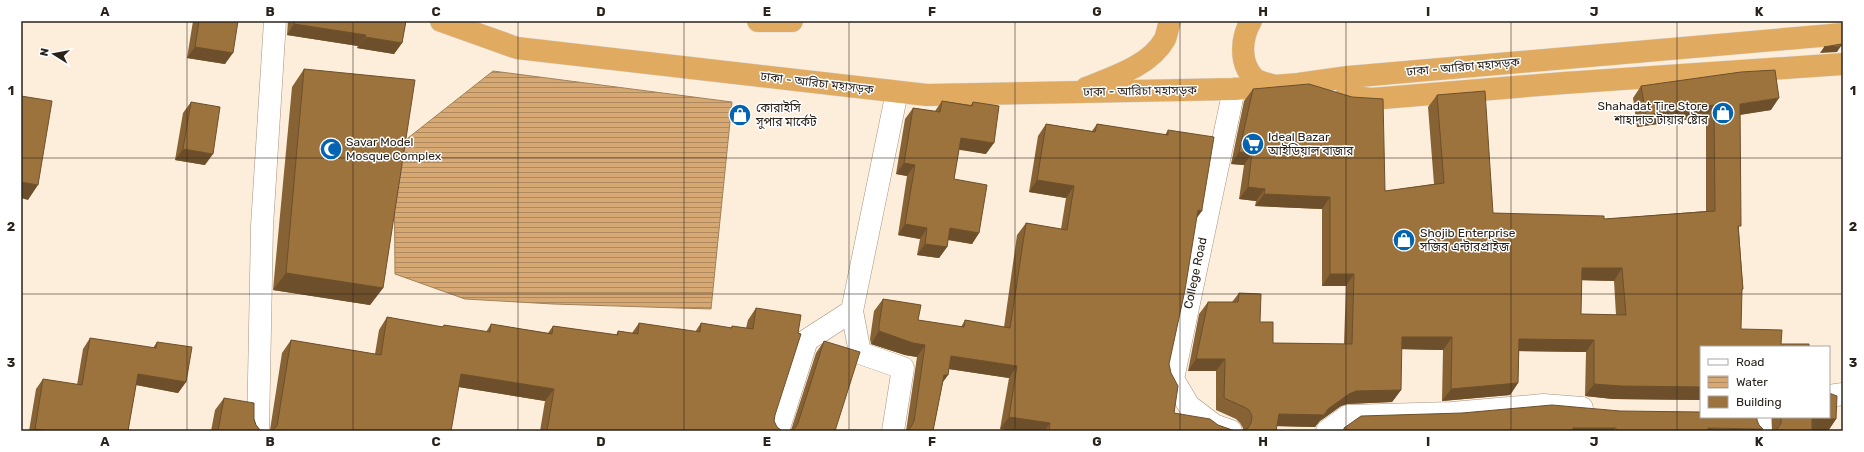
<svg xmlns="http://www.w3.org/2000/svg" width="1864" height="452" font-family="Rubik,'Noto Sans Bengali',sans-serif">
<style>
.water{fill:url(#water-rules);stroke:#a28159}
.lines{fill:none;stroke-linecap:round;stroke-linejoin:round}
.minor-casing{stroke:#a4927e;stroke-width:23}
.trunk-casing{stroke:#dddcdb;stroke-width:23}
.minor{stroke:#fff;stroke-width:22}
.trunk{stroke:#e0ab60;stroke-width:22}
.wall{fill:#866234;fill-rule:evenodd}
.shaded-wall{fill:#6d502b}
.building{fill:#9c723d;stroke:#6d502b;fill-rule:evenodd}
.grid{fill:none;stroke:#2a231b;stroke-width:1;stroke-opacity:0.55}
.labels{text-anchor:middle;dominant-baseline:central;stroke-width:3;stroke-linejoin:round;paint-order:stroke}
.street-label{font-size:12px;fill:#2a231b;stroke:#fff}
.poi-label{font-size:12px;fill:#2a231b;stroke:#fff;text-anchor:start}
.neatline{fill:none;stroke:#2a231b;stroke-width:1.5}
.grid-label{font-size:13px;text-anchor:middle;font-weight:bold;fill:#2a231b}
</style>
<defs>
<pattern id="water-rules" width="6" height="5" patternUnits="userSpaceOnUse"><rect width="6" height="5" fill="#d6a974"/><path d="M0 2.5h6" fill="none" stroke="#ae895e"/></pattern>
</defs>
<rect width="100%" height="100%" fill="#fdeedc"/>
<path class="water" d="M493,71l239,31 -21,207 -158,-5 -88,-5 -70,-25 -1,-125z"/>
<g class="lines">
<g class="minor-casing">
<g id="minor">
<path d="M852,311l8,42 43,15 -10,63"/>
<path d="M1829,396l14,-2"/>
<path d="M1760,417l1,14"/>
<path d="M258,431l4,-205 13,-205"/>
<path d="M778,431l29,-91 45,-29 45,-219"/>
<path id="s1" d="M1231,431l-17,-6 -25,-19 -16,-27 61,-290"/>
<path d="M1327,431l21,-15 104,-3 91,-8 39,3"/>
</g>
</g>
<g class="trunk-casing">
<g id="trunk">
<path d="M441,21l76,27 410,47 307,-6 64,-5 50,-7 495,-43"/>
<path d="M758,21h34"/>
<path d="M1251,21c-10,17 -12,42 3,57 4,4 15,6 21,8"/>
<path d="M1086,88c27,-11 64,-22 79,-49 2,-5 3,-12 5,-18"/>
<path d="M1346,96l25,3 193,-16 279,-19"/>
</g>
</g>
<use href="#minor" class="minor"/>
<use href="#trunk" class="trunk"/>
</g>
<g class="wall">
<path d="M193,21h45l-13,43 -38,-6z"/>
<path d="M288,21h118l-4,22 -8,11 -37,-6 1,-2 -71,-11z"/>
<path d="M304,69l79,219 -13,17 -97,-15 19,-203z"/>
<path d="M1641,86l130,24 -31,5 -1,115 4,59 -42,58v53l-88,-1 -28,-3 1,-44 -67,-1 -1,32 -8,12 -68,6 1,-51 -42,-1v41l-9,12 -45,2 -6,2 -21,15 -5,6 -38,-1 -34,5v-3l-3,-5 -4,-4 -20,-9v-39h-28l11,-57 9,-12h24l7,-9 21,29 13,21 71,1 2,-58h-24v-77l-67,-3 1,-5 -17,-2 5,-34 -13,-1 13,-63 9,-12 132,102 49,-7 -6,-77 9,-12 56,118 111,6 102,-8v-94l-69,10 -4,-29zM1581,280l33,1 2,34 -35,-1z"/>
<path d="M942,101l29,4 2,-3 13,52 -27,-5 -5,30 25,54 -7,11 -24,-4 -1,7 -8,11 -22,-3 3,-16 -22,-4 9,-59 -11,-2 9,-55 8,-11 22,3z"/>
<path d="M191,102l14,63 -30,-5 8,-47z"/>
<path d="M1046,124l46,7 5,-7 68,11 3,-5 28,88 -27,146 5,49 44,12 17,6h7h-230l-12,-2 9,-51 -60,-9 -1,6 -5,7 -10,49h-27l11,-74 -12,-2 -34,-11 -1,-5 4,-28 9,-12 35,21 43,7 4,-7 39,7 13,-92 9,-12 35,6 5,-31 -37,-6 9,-56z"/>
<path d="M756,308l19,107 -1,6 3,6 5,4h6h-248l5,-30 -86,-14 -189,43 12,-77 9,-13 84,14 4,-24 8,-13 55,10 2,-2 42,7 5,-8 57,9 5,-7 63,9 2,-4 14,2 7,-10 56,9 6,-9 30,5 1,-2 14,2 2,-8z"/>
<path d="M90,338l63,10 4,-6 29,40 -8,11 -42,-8 -8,46h-99l7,-42 7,-10 34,6 6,-36z"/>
<path d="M824,341l11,90 -44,-1 25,-77z"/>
<path d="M224,398l30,21 2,6 4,5 5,1h-54l4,-21z"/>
<path d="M1772,417h57l7,2 -8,12h-56z"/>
</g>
<g class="shaded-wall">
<path d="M294,24l72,11 -8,11 -71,-11z"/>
<path d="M365,37l37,6 -8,11 -37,-6z"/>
<path d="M1841,46l-4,6 -17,1 4,-6z"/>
<path d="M195,47l38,6 -8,11 -38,-6z"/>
<path d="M1779,98l-8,12 -40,6 9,-12z"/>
<path d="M1714,105l-8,12 -69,10 9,-12z"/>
<path d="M961,138l33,5 -8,11 -32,-5z"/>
<path d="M183,149l30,5 -8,11 -30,-5z"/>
<path d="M1239,152l13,1 -8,12 -13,-1z"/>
<path d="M904,163l11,2 -8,11 -11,-2z"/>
<path d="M1037,180l37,6 -8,12 -37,-6z"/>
<path d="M21,182l17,3 -10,15 -7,-2z"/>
<path d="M1248,187l17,2 -9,12 -17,-2z"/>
<path d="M1264,194l66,3 -8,12 -67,-3z"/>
<path d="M1198,210l4,1 -9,12z"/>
<path d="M905,224l22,4 -7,11 -22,-4z"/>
<path d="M950,228l29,5 -7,11 -29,-5z"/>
<path d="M925,244l22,3 -8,11 -22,-3z"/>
<path d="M1582,268h40l-8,13 -41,-1z"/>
<path d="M286,273l97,15 -13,17 -97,-15z"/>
<path d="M1330,274h24l-8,12h-24z"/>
<path d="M879,331l46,14 -8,12 -12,-2 -34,-11z"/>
<path d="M1402,337h50l-9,13 -50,-1z"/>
<path d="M1519,339l75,1 -8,12 -76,-1z"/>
<path d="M951,356l66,10 -8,12 -67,-10z"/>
<path d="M1196,359h29l-9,12h-28z"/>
<path d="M138,374l48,8 -8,11 -47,-9z"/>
<path d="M461,374l93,15 -9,12 -93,-15z"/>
<path d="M944,375h4l-9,12z"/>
<path d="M1518,383l-8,12 -68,6 9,-12z"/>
<path d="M1594,384l107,3v13l-88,-1 -28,-3z"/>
<path d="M1401,390l-9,12 -45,2 -6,2 -21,15 8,-12 21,-15 7,-3z"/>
<path d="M1279,414l45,1 -9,12 -44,-1z"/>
<path d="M1009,417l41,6 -5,8h-33l-12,-2z"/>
<path d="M1812,419h24l-8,12h-24z"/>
<path d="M1573,428h43l-2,3h-44z"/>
<path d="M1708,428l55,1 -1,2h-56z"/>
<path d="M35,429l12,2h-14z"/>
<path d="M1776,430h8l-1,1h-8z"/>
</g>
<g class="building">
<path d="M199,21h39l-5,32 -38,-6z"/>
<path d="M295,21h111l-4,22 -37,-6 1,-2 -72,-11z"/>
<path d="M1841,44v2l-17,1z"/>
<path d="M304,69l111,11 -32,208 -97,-15z"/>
<path d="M1775,70l4,28 -39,6 1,122h-3l5,63h-1l-1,40 41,1 -1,14h28v3h-108v40l-80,-1 -27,-2v-44l-75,-1 -1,44 -67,6 1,-52h-50l-1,53 -45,1 -7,3 -21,15 -4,6 -45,-1 -3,17h-34l6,-3 3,-5 1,-7 -3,-6 -5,-3 -20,-9 1,-39h-29l12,-57h30l1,-9 22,1 -1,28h13v21l79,1 2,-70h-24v-77l-66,-3 1,-5 -17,-2 4,-34 -13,-1 14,-63 56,-5 43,13 31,2 2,92 59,-8 -7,-88 48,-4 8,122 111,3v3l111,-8 -1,-106 -68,10 -5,-29 100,-14zM1582,268h40l4,47 -45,-1z"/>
<path d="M21,96l31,5 -14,84 -17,-3z"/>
<path d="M942,101l30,5 1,-4 26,4 -5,37 -33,-5 -7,41 33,6 -8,48 -29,-5 -3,19 -22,-3 2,-16 -22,-4 10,-59 -11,-2 9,-55 27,4z"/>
<path d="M191,102l29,5 -7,47 -30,-5z"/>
<path d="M1046,124l49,8 2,-8 71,11v-5l46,7 -12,72v2l-4,-1 -13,80 -16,74 2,9 7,13 -4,27 36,6 8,6 17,6h7h-193l1,-8 -41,-6 8,-51 -66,-10 -3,19h-4l-11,56h-27l5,-4 3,-6 11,-76 -12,-2 -34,-12v-5l4,-27 38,6 -3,15 46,7 1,-7 45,8 16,-105 41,7 7,-44 -37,-6z"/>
<path d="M756,308l45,7 -3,18 3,1 -26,81 -1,6 3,6 5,4h6h-241l7,-42 -93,-15 -10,57h-184l5,-1 5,-4 14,-86 90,15 6,-38 56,10 1,-2 46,7 1,-8 61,10 1,-8 65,9v-4l20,3 1,-11 61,9 1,-9 31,5v-2l21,3z"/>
<path d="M90,338l66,10 1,-6 35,5 -6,35 -48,-8 -10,57h-82l-11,-2 8,-50 39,6z"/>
<path d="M824,341l36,11 -25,79h-46l6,-3 3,-5z"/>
<path d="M1829,393l8,3 -1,23h-24v12h-28v-1h-8l5,-6v-7h48z"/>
<path d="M224,398l30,5v16l2,6 4,5 5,1h-47z"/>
<path d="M1552,405l68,6 81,1v5h56v3l2,5 4,4 -55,-1v3h-92v-3h-43v3h-229v-3l17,-12 101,-3z"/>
</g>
<path class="grid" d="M187,21v410M353,21v410M518,21v410M684,21v410M849,21v410M1015,21v410M1180,21v410M1346,21v410M1511,21v410M1677,21v410M21,158h1822M21,294h1822"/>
<defs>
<g id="shop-disc" transform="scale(1.15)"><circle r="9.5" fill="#0464b1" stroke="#fff"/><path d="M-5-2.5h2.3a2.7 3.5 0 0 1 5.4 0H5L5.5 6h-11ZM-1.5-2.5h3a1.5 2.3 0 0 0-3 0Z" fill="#fff"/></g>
<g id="supermarket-disc" transform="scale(1.15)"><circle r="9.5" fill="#0464b1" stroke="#fff"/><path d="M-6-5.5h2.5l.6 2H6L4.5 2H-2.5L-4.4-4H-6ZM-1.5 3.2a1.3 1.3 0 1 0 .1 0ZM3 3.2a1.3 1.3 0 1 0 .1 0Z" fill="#fff"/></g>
<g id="mosque-disc" transform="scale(1.15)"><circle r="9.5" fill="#0464b1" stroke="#fff"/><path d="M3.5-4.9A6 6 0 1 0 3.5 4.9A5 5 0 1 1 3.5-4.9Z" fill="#fff"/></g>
</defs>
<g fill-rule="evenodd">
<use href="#shop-disc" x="1723" y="113"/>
<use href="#shop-disc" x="740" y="115"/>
<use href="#supermarket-disc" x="1253" y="144"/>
<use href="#mosque-disc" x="331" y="149"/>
<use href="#shop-disc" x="1404" y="240"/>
</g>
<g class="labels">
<g class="street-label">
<text transform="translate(1463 67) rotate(-5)">ঢাকা - আরিচা মহাসড়ক</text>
<text transform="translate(817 83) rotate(7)">ঢাকা - আরিচা মহাসড়ক</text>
<text transform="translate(1140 91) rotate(-1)">ঢাকা - আরিচা মহাসড়ক</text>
<text stroke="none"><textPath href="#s1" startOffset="189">College Road</textPath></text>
</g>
<g class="poi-label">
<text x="1708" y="106" text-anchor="end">Shahadat Tire Store<tspan x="1708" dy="14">শাহাদাত টায়ার ষ্টোর</tspan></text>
<text x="756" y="108">কোরাইসি<tspan x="756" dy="14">সুপার মার্কেট</tspan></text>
<text x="1268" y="137">Ideal Bazar<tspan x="1268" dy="14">আইডিয়াল বাজার</tspan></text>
<text x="346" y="142">Savar Model<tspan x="346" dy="14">Mosque Complex</tspan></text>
<text x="1420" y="233">Shojib Enterprise<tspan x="1420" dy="14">সজিব এন্টারপ্রাইজ</tspan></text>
</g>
</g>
<rect width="1864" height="452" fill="none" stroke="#ffffff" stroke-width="44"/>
<rect x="1700" y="346" width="130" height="72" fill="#ffffff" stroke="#aaa7a4"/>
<rect x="1708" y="359" width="20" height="6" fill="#ffffff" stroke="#aaa7a4"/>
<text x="1736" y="366" font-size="12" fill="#2a231b">Road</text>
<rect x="1708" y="376" width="20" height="12" fill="url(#water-rules)" stroke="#aaa7a4"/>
<text x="1736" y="386" font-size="12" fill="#2a231b">Water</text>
<rect x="1708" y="396" width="20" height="12" fill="#9c723d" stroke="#aaa7a4"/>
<text x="1736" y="406" font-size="12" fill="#2a231b">Building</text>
<g transform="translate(54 54) rotate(281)" stroke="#ffffff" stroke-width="3" paint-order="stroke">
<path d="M0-3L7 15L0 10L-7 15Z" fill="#2a231b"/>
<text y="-6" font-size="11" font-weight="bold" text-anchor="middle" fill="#2a231b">N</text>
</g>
<rect x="22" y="22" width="1820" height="408" class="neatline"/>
<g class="grid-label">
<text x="105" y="16">A</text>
<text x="270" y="16">B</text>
<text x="436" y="16">C</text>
<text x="601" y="16">D</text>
<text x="767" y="16">E</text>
<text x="932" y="16">F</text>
<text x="1097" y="16">G</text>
<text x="1263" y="16">H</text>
<text x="1428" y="16">I</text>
<text x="1594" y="16">J</text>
<text x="1759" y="16">K</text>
<text x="11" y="95">1</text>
<text x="1853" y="95">1</text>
<text x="11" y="231">2</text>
<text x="1853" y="231">2</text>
<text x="11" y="367">3</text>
<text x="1853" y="367">3</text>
<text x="105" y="446">A</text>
<text x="270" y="446">B</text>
<text x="436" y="446">C</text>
<text x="601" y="446">D</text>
<text x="767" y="446">E</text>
<text x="932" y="446">F</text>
<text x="1097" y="446">G</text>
<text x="1263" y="446">H</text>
<text x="1428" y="446">I</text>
<text x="1594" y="446">J</text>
<text x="1759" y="446">K</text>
</g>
</svg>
